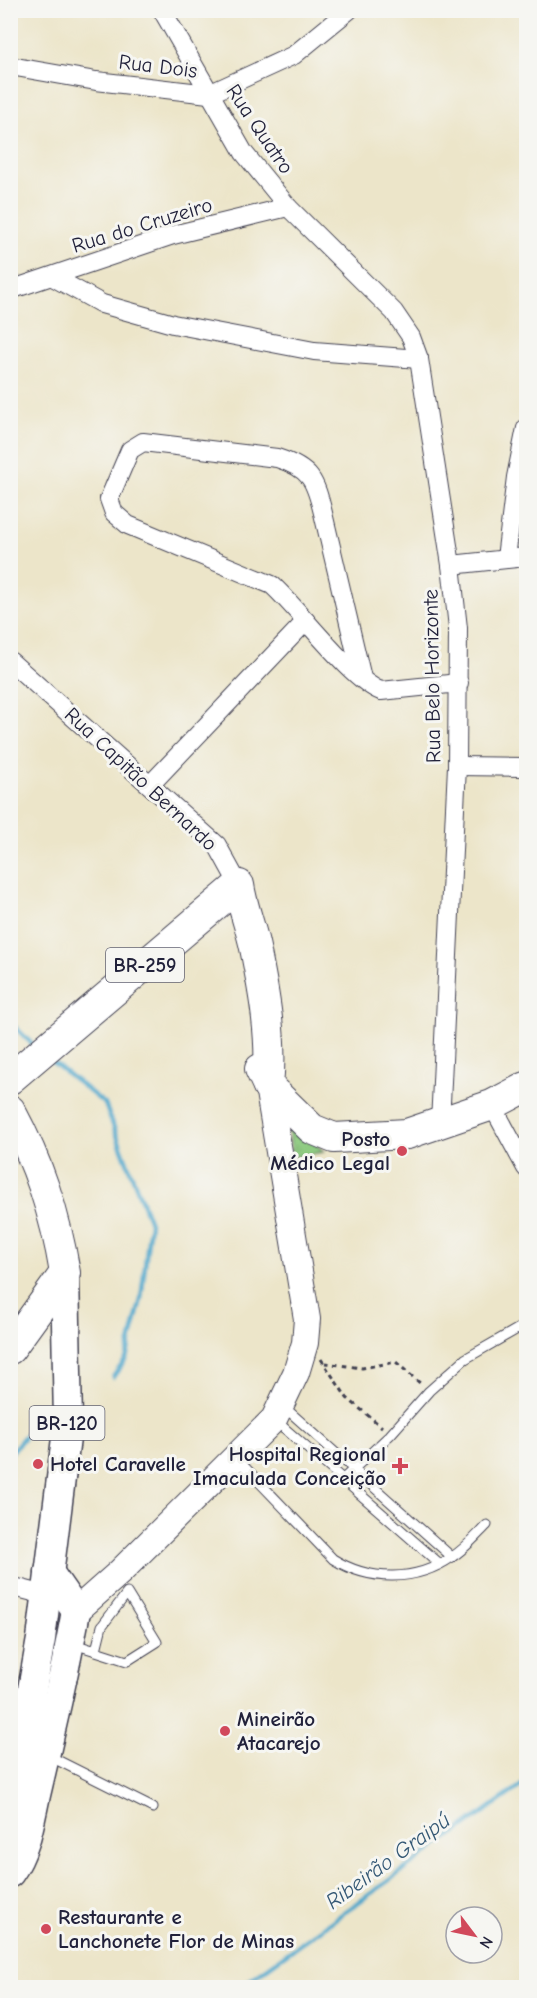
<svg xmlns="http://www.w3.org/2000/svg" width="537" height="1998" font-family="'Comic Neue',sans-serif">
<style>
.grass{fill:url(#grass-tufts);stroke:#58765e;stroke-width:1.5}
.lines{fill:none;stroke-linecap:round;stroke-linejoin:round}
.stream{stroke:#4fa8cc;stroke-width:4.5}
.service-casing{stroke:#403f50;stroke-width:11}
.minor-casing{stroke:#403f50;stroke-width:20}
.secondary-casing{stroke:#403f50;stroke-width:28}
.primary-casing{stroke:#403f50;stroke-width:31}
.trunk-casing{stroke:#403f50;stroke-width:32}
.path{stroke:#403f50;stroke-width:3;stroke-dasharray:4.5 4.5;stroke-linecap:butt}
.service{stroke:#fff;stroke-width:9}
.minor{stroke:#fff;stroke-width:18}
.secondary{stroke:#fff;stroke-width:26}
.primary{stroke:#fff;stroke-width:28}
.trunk{stroke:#fff;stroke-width:30}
.poi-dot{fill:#d1495b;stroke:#f6f6f2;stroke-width:2}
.labels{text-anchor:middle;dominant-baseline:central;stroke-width:6;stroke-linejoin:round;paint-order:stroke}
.shield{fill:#f6f6f2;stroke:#626272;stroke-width:1.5}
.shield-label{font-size:20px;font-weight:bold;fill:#22223b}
.street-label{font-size:21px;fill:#22223b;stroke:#f6f6f2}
.poi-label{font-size:21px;font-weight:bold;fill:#22223b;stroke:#f6f6f2;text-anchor:start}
.water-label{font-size:22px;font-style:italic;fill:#345875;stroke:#f6f6f2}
</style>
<defs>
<pattern id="grass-tufts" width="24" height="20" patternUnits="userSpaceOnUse" patternTransform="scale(1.5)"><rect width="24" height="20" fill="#8ecb81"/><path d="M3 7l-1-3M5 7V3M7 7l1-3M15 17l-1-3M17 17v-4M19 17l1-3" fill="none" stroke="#7aae70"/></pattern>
</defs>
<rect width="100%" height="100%" fill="#f6f6f2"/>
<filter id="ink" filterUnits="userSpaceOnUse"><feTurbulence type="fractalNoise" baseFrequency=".0167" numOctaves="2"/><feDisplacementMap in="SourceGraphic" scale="12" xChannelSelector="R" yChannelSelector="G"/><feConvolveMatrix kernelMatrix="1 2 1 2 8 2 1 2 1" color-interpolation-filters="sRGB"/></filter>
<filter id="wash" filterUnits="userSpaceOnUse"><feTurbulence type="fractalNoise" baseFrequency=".008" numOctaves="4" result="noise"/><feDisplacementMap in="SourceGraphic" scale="24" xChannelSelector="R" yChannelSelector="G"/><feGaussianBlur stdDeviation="1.35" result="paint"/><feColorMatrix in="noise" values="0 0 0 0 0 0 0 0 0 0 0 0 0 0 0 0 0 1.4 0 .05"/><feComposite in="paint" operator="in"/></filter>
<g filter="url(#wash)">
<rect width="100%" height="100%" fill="#ece5c9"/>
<path class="grass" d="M287,1116l37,36 -32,5z"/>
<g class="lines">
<g class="stream">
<path d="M10,1022l24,24"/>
<path d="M49,1059l56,45 45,119 -9,76 -15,60 -13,18"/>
<path d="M10,1454l23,-28"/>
<path d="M239,1988l287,-206"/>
</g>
</g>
</g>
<g filter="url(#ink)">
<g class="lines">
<g class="service-casing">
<g id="service">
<path d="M282,1405l170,152"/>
<path d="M276,1421l164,143"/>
<path d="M237,1459l96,100c37,23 83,23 119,-2 13,-8 24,-21 35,-32"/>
<path d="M342,1480l48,-45 39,-44 36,-32 61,-35"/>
<path d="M74,1644l53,17 30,-19 -30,-49 -25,33 -6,24"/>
<path d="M49,1756l104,52"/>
</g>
</g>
<g class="minor-casing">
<g id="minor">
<path d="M162,10l82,143 44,54 106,105 17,25 8,22 32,206 7,63 -1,138 -17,358"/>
<path d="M10,66l86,15 113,13 85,-39 55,-45"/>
<path d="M53,277l49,27 71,20 141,27 105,8"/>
<path d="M10,290l163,-55 115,-28"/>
<path d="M506,558l10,-81 10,-49"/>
<path d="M451,565l75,-8"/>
<path d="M10,661l207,184 22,40"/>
<path d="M362,678l-39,-165c-8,-33 -12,-44 -46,-55l-134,-16 -13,8 -21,49 5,14 14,12 144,60c27,24 79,95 109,106l78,-8"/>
<path d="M457,766l69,1"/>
<path d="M150,785l156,-164"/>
<path d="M492,1105l34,63"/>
<path d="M10,1586l35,9"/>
</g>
</g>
<g class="secondary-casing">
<path id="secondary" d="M76,1611l44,-39 154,-153 22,-46 9,-30 2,-24 -39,-233"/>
</g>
<g class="primary-casing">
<g id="primary">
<path d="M10,1813l31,-174 27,-217 -3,-149"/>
<path d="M10,1873c16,-22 20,-51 26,-78 14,-61 29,-122 40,-184l-27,-39"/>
</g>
</g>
<g class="trunk-casing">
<g id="trunk">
<path d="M260,1069l8,17 44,43 22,9 73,-4 85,-29 34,-18"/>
<path d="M10,1079l229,-194c3,22 12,42 16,63 9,44 18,92 13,138"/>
<path d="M10,1110c29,54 45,103 55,163l-55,76"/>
</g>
</g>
<g class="path">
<path d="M321,1359l26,39 35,29"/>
<path d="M325,1363l37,5 34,-6 26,23"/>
</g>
<use href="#service" class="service"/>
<use href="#minor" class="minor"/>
<use href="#secondary" class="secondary"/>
<use href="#primary" class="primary"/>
<use href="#trunk" class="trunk"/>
</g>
</g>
<g class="poi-dot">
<circle cx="402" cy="1151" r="6"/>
<circle cx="38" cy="1464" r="6"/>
<path d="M397 1457h6v6h6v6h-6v6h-6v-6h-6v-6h6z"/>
<circle cx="225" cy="1731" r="6"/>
<circle cx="46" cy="1929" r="6"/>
</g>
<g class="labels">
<g class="shield">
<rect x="106" y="948" width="78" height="34" rx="4.5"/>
<rect x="29.5" y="1406" width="75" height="34" rx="4.5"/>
</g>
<g class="shield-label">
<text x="145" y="965">BR-259</text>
<text x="67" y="1423">BR-120</text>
</g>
<g class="street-label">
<text transform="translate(158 66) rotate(7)">Rua Dois</text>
<text transform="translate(260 129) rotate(56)">Rua Quatro</text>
<text transform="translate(142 225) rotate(-17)">Rua do Cruzeiro</text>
<text transform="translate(432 676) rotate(-91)">Rua Belo Horizonte</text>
<text transform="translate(141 779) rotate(43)">Rua Capitão Bernardo</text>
</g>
<g class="poi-label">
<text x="390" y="1139" text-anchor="end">Posto<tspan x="390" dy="24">Médico Legal</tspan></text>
<text x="386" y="1454" text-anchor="end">Hospital Regional<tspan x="386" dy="24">Imaculada Conceição</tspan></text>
<text x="50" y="1464">Hotel Caravelle</text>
<text x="237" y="1719">Mineirão<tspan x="237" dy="24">Atacarejo</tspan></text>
<text x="58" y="1917">Restaurante e<tspan x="58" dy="24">Lanchonete Flor de Minas</tspan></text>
</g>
<g class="water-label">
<text transform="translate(388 1861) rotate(-36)">Ribeirão Graipú</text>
</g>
</g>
<rect width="537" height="1998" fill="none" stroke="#f6f6f2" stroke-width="36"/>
<g transform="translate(474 1935) rotate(122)"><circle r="28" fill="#f6f6f2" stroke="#a1a1a9" stroke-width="1.5"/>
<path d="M0-4.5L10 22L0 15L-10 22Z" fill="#d1495b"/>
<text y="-9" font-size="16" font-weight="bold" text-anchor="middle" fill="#22223b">N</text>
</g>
</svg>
